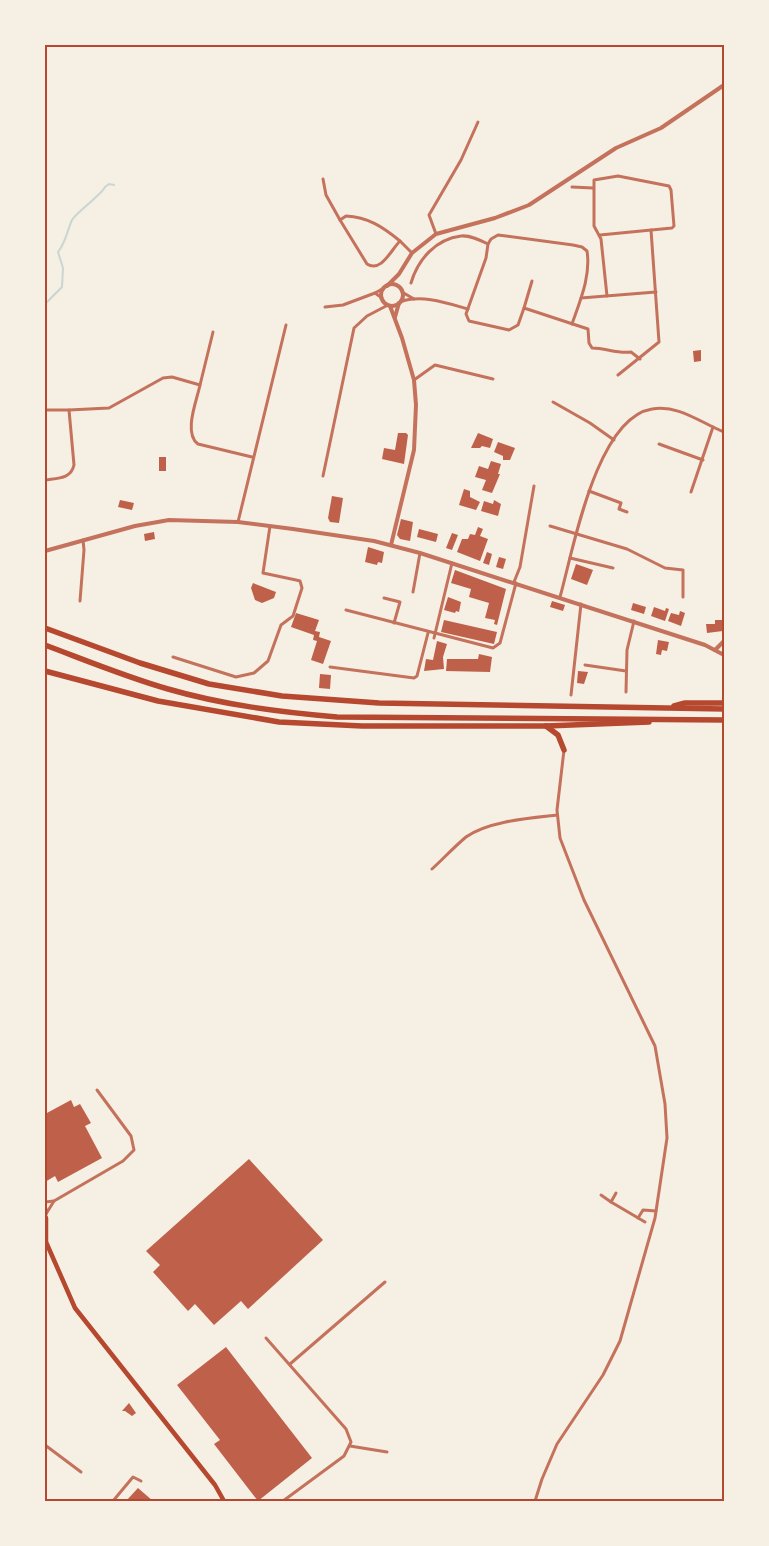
<svg xmlns="http://www.w3.org/2000/svg" width="769" height="1546" font-family="'Asap Condensed',sans-serif">
<style>
.lines{fill:none;stroke-linecap:round;stroke-linejoin:round}
.stream{stroke:#c9d6d2;stroke-width:2}
.building{fill:#bf614a}
.minor{stroke:#c5725c;stroke-width:3}
.tertiary{stroke:#c5725c;stroke-width:4}
.secondary{stroke:#b5482f;stroke-width:4.5}
.trunk{stroke:#b5482f;stroke-width:5.5}
.neatline{fill:none;stroke:#b5482f;stroke-width:2}
</style>
<rect width="100%" height="100%" fill="#f6efe4"/>
<g class="lines">
<path class="stream" d="M45,304l17,-17 1,-19 -5,-16c8,-10 9,-21 14,-32 4,-7 29,-25 33,-33l4,-3 5,1"/>
</g>
<g class="building">
<path d="M701,350v11l-7,1 -1,-11z"/>
<path d="M398,433h8l2,2 -4,29 -22,-5 2,-11 11,2z"/>
<path d="M478,433l15,6 -3,9 -8,-2 -2,2h-9z"/>
<path d="M498,442l17,6 -5,12h-7v-4l-9,-4z"/>
<rect x="159" y="457" width="7" height="14"/>
<path d="M491,461l10,3 -3,10h2l-8,19 -10,-3 4,-10 -11,-3 4,-11 9,3z"/>
<path d="M464,489l6,2v6l10,5 -4,8 -17,-5z"/>
<path d="M332,496l11,2 -4,25 -9,-1 -2,-4z"/>
<path d="M120,500l14,3 -2,7 -14,-3z"/>
<path d="M494,500l7,4 -3,12 -17,-5 3,-10 9,3z"/>
<path d="M401,519l12,3 -3,19 -10,-2 -3,-4z"/>
<path d="M478,527l5,2 -3,7 8,3 -8,22 -23,-9 5,-13h6l2,-5 5,1z"/>
<path d="M419,529l19,5 -2,8 -19,-5z"/>
<path d="M154,532l1,7 -10,2 -1,-7z"/>
<path d="M452,533l6,2 -6,15 -6,-2z"/>
<path d="M368,547l16,5 -2,11 -4,-1 -1,3 -12,-3z"/>
<path d="M487,552l5,2 -3,11 -6,-2z"/>
<path d="M499,557l7,2 -3,10 -7,-2z"/>
<path d="M576,564l17,6 -6,15 -16,-6z"/>
<path d="M455,570l51,19 -9,36 -3,-1 1,-4 -10,-2 4,-15 -20,-6 2,-8 -20,-6z"/>
<path d="M253,583l23,9 -2,6 -12,5 -7,-3 -4,-12z"/>
<path d="M448,597l13,5 -2,10 -3,-1 -1,2 -11,-3z"/>
<path d="M552,601l13,4 -2,6 -13,-4z"/>
<path d="M633,603l13,4 -2,7 -13,-4z"/>
<path d="M654,607l11,4 1,-3 3,1 -4,12 -14,-5z"/>
<path d="M680,611l5,2 -4,13 -13,-5 3,-8 8,2z"/>
<path d="M296,613l23,7 -4,11 5,1 -1,5 12,4 -8,23 -12,-4 6,-19 -4,-1 1,-5 -23,-8z"/>
<path d="M444,620l53,12 -3,12 -53,-12z"/>
<path d="M715,620h7l1,11 -16,2 -1,-9h9z"/>
<path d="M658,640l11,2 -2,9 -5,-1 -1,5 -5,-1z"/>
<path d="M437,641l10,3 -4,13 1,12 -20,2 2,-12 7,1z"/>
<path d="M479,654l13,3 -2,15 -44,-1 1,-12h31z"/>
<path d="M578,671l10,1 -4,12 -7,-1z"/>
<path d="M320,674l11,1 -1,14 -11,-1z"/>
<path d="M71,1100l3,7 6,-3 11,19 -6,3 17,32 -44,24 -3,-6 -10,6v-68z"/>
<path d="M249,1159l74,81 -75,69 -7,-8 -27,24 -19,-21 -7,7 -35,-39 7,-7 -14,-14z"/>
<path d="M226,1347l86,111 -54,43 -44,-57 6,-4 -43,-55z"/>
<path d="M129,1403l7,10 -4,3 -7,-5h-3z"/>
<path d="M138,1488l15,13h-27z"/>
</g>
<g class="lines">
<g class="minor">
<path d="M323,179l3,16 14,25 6,-4c22,1 37,11 54,25"/>
<path d="M572,187l21,1"/>
<path d="M340,220l27,44c14,9 24,-14 33,-23l12,12"/>
<path d="M436,234l-7,-19 32,-55 17,-38"/>
<path d="M600,235l72,-7 2,-2 -3,-36 -2,-4 -51,-10 -24,4v46l7,13 6,57"/>
<path d="M488,244l3,-5 7,-4 75,10 9,2 5,4c4,25 -7,50 -15,73"/>
<path d="M411,283c7,-24 25,-44 50,-47 9,-1 19,4 27,8l-2,14 -20,56 3,7 40,9 9,-5 6,-17 64,21 1,14 3,5c14,0 25,6 39,4l9,7"/>
<path d="M402,292l12,7"/>
<path d="M382,298l-7,-5 9,-5"/>
<path d="M581,298l75,-6"/>
<path d="M400,302c21,-8 47,1 68,7"/>
<path d="M325,307l18,-2 32,-12"/>
<path d="M524,308l8,-27"/>
<path d="M618,375l41,-33 -8,-112"/>
<path d="M414,380l21,-15 58,14"/>
<path d="M200,385l13,-53"/>
<path d="M553,402l37,21 24,17"/>
<path d="M45,410h24l5,55c-3,14 -16,13 -29,15"/>
<path d="M69,410l40,-2 54,-30 9,-1 28,8c-3,15 -17,48 -2,59l54,13"/>
<path d="M659,444l44,16"/>
<path d="M323,476l31,-148 13,-12 21,-11"/>
<path d="M589,491l32,12 -2,6 8,3"/>
<path d="M691,492l22,-65"/>
<path d="M238,522l48,-197"/>
<path d="M550,526l77,23 38,19 18,2v27"/>
<path d="M570,558l43,10"/>
<path d="M514,582l6,-15 14,-81"/>
<path d="M413,592l7,-39"/>
<path d="M560,597c13,-46 36,-179 92,-188 26,-5 49,14 72,23"/>
<path d="M384,598l16,4 -6,21"/>
<path d="M80,601l4,-51 -1,-10"/>
<path d="M346,610l147,38 7,-5 16,-60"/>
<path d="M434,638l18,-75"/>
<path d="M173,657l63,20 18,-4 14,-12 13,-36 12,-9 9,-28 -2,-7 -4,-1 -33,-7 7,-47"/>
<path d="M585,665l41,6"/>
<path d="M330,667l84,11 3,-2 11,-43"/>
<path d="M626,692l1,-42 7,-29"/>
<path d="M571,695l10,-91"/>
<path d="M432,869c11,-10 22,-22 34,-32 22,-16 65,-19 91,-22"/>
<path d="M601,1195l10,7 5,-9"/>
<path d="M45,1202l9,-1"/>
<path d="M611,1202l34,20"/>
<path d="M46,1214l8,-13 69,-40 11,-11 -3,-14 -34,-46"/>
<path d="M638,1218l5,-8 13,1"/>
<path d="M266,1338l80,91 5,13 -7,14 -61,45"/>
<path d="M290,1364l95,-82"/>
<path d="M45,1445l36,27"/>
<path d="M350,1446l37,6"/>
<path d="M113,1501l20,-24 8,4"/>
<path d="M535,1501l7,-22 15,-35 46,-69 17,-34 35,-123 12,-80 -2,-34 -10,-58 -71,-146 -24,-62 -3,-28 7,-60"/>
</g>
<g class="tertiary">
<circle cx="392" cy="295" r="11"/>
<path d="M387,286l12,-12 13,-21 24,-19 59,-16 34,-13 87,-57 45,-20 63,-43"/>
<path d="M390,306l12,32 12,42 2,25 -2,45 -23,95"/>
<path d="M395,317l4,-14"/>
<path d="M45,551l90,-25 34,-6 69,2 55,7 81,12 46,12 285,92 19,10"/>
<path d="M715,650l9,-9"/>
</g>
<g class="secondary">
<path d="M45,1208v11"/>
<path d="M46,1218v24l29,66 140,177 9,16"/>
</g>
<g class="trunk">
<path d="M45,628l95,35 69,21 73,12 97,7 345,6"/>
<path d="M45,645c40,15 81,32 123,44 55,16 112,23 169,28l387,3"/>
<path d="M45,671l113,30 121,21 83,4h184l103,-4"/>
<path d="M674,706l11,-3h39"/>
<path d="M546,726l12,9 6,15"/>
</g>
</g>
<rect width="769" height="1546" fill="none" stroke="#f6efe4" stroke-width="92"/>
<rect x="46" y="46" width="677" height="1454" class="neatline"/>
</svg>
